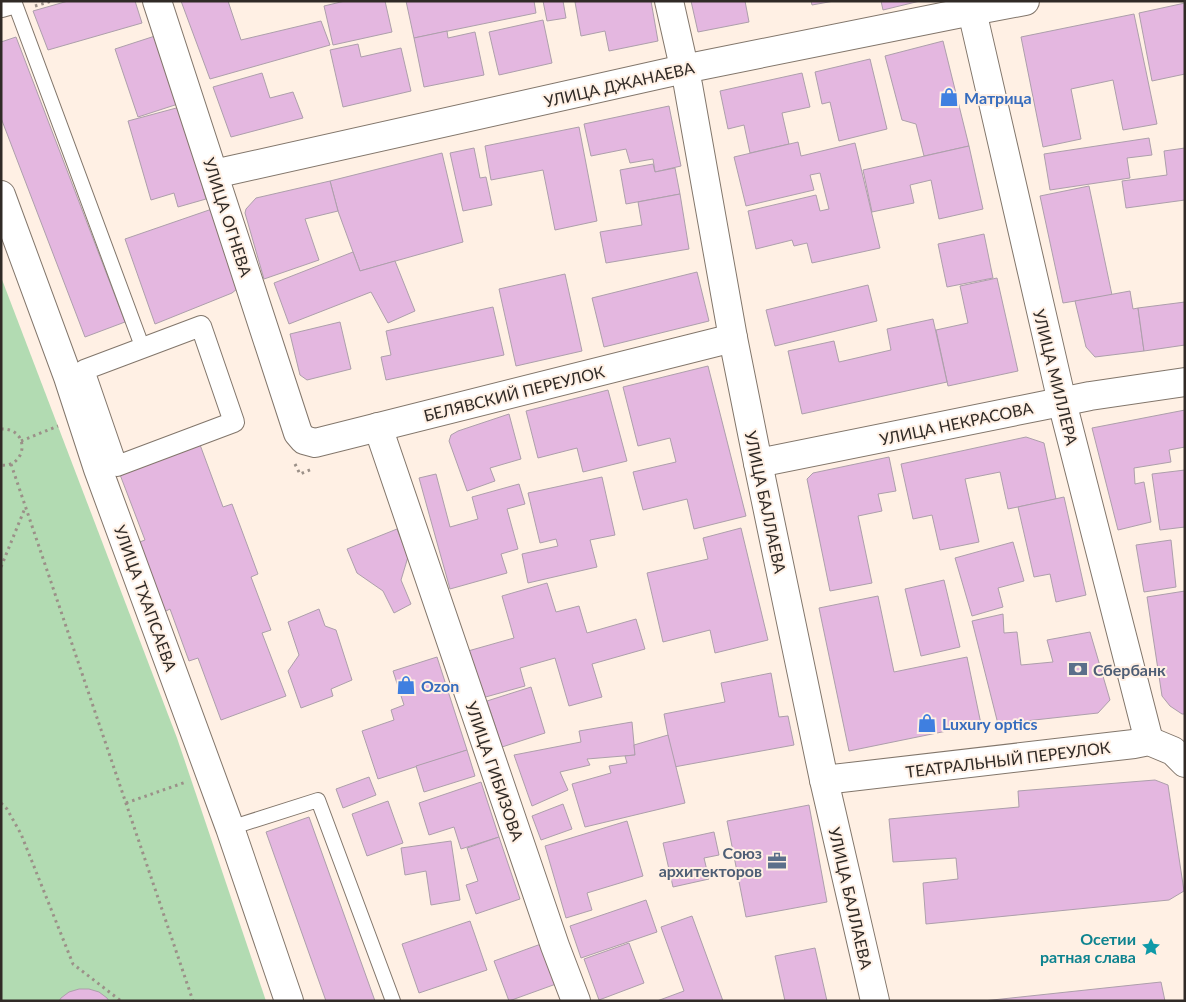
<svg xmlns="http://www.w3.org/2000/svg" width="1186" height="1002" font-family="Lato,sans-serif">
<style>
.green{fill:#b2dbb2}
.building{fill:#e4b7e0;stroke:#ad9fab}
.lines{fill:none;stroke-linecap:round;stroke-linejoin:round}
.service-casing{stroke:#82766b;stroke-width:16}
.pedestrian-casing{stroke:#82766b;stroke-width:22}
.minor-casing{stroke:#82766b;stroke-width:30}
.tertiary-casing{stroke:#82766b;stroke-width:30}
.path{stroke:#9b9088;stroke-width:3;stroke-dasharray:2.5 4;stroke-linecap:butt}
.service{stroke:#fff;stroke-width:14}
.pedestrian{stroke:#fff;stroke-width:20}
.minor{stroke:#fff;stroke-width:28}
.tertiary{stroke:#fff;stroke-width:28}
.labels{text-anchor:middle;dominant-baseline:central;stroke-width:4;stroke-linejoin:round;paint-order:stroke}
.street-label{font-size:16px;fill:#302a26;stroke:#fff0e4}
.shop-label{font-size:16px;font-weight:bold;fill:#366cbe;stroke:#fff0e4;text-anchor:start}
.service-label{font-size:16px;font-weight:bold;fill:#4e5e75;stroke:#fff0e4;text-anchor:start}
.culture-label{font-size:16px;font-weight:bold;fill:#0d838f;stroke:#fff0e4;text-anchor:end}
</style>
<rect width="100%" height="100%" fill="#fff0e4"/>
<path class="green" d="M1,277l176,461 89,263h-265z"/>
<g class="building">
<path d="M68,1h67l7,22 -94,27 -15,-39z"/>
<path d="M181,1h47l13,39 80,-19 9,24 -120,34z"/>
<path d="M345,1h40l7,31 -59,13 -9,-39z"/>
<path d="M406,1h128l2,12 -122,25z"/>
<path d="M543,1h20l3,17 -19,3z"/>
<path d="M580,1h71l7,40 -49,10 -4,-20 -24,5 -6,-34z"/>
<path d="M691,1h54l4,21 -51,10z"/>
<path d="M811,1h23l-22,4z"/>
<path d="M881,1h39l-37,9z"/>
<path d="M1185,3v71l-33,7 -13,-68z"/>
<path d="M1134,14l23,110 -34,6 -10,-50 -42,9 10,50 -38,8 -22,-110z"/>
<path d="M543,20l9,43 -53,12 -10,-43z"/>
<path d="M447,31l1,7 27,-6 9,43 -60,12 -10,-49z"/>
<path d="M155,36l23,68 -40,13 -23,-68z"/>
<path d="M16,37l109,285 -40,15 -84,-219v-76z"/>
<path d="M943,41l26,105 -45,10 -8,-32 -14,-4 -17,-64z"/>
<path d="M358,44l3,13 40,-9 10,43 -68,16 -13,-57z"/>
<path d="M870,59l17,70 -48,12 -9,-39 -8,2 -7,-32z"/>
<path d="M262,73l8,25 23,-6 10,26 -72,19 -18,-50z"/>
<path d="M802,73l8,34 -28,6 7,31 -39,9 -6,-28 -16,4 -8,-38z"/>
<path d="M669,106l12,60 -26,6 -2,-13 -23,4 -4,-14 -35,7 -7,-32z"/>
<path d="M180,107l26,92 -28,8 -4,-14 -23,7 -23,-79z"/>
<path d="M579,127l18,94 -42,9 -12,-60 -52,10 -6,-34z"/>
<path d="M1149,138l3,17 -25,3 3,20 -80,12 -6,-36z"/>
<path d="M798,142l3,14 54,-13 25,105 -68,15 -5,-20 -13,3 -2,-6 -36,9 -8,-38 68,-16 4,16 9,-2 -9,-36 -10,2 4,15 -68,16 -12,-49z"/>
<path d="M969,146l14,63 -44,10 -8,-39 -21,5 4,18 -42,9 -9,-42z"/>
<path d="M474,148l6,30 6,-1 6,28 -29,6 -13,-58z"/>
<path d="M1185,148v52l-59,8 -4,-27 45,-6 -3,-24z"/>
<path d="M442,153l21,89 -103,29 -22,-60 -8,-30z"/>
<path d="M653,164l2,8 20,-4 5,26 -54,10 -6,-34z"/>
<path d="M330,181l8,30 -33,8 14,41 -55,19 -19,-66 1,-4 10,-11z"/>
<path d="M1089,186l23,109 -49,8 -23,-107z"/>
<path d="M680,194l9,55 -83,14 -6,-31 42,-7 -4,-23z"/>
<path d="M212,209l25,80 -5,4 -77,31 -30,-85z"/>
<path d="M984,234l9,44 -46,9 -9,-43z"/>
<path d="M353,252l7,19 35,-10 20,50 -27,12 -17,-31 -82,32 -15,-41z"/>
<path d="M697,272l12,49 -105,26 -12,-49z"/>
<path d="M565,274l17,77 -66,15 -17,-77z"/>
<path d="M997,278l21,93 -70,15 -12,-56 32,-7 -8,-37z"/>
<path d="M868,285l9,36 -102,25 -9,-36z"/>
<path d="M1130,291l3,18 5,-1 6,43 -49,6 -9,-10 -11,-46z"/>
<path d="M1185,302v43l-41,6 -6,-43z"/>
<path d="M493,307l11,48 -118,25 -5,-23 10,-2 -5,-24z"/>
<path d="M933,319l14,63 -145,32 -14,-63 46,-10 5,21 52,-12 -4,-21z"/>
<path d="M340,322l11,47 -44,11 -7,-5 -10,-41z"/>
<path d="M708,366l38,150 -52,13 -7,-30 -44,11 -10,-38 43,-10 -6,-24 -32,8 -15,-59z"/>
<path d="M608,390l19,71 -44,11 -6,-24 -39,10 -12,-47z"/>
<path d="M1185,410v37l-16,3 2,12 -37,6 1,16 9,-2 7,40 -33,8 -26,-102z"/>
<path d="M509,414l12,45 -31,9 5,13 -28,10 -18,-50 2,-6 7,-4z"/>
<path d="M1026,437l18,6 12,56 -48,10 -8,-37 -35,7 14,63 -39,8 -8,-35 -19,4 -12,-55z"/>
<path d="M199,442l24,65 9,-3 26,70 -7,3 20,53 -9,3 24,63 -65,24 -23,-62 -9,3 -19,-52 -6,3 -27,-69 8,-3 -26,-68z"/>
<path d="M889,457l7,34 -18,3 4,17 -24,5 14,67 -42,8 -23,-112 6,-6z"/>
<path d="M1185,470v57l-25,3 -8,-56z"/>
<path d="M436,474l14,53 28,-8 -6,-22 47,-13 6,20 -18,5 11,40 -17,5 6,19 -57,16 -31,-111z"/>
<path d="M602,477l13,58 -25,5 7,27 -69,16 -6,-29 36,-8 -2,-7 -16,4 -12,-50z"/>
<path d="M1064,497l22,98 -30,7 -6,-28 -16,3 -16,-70z"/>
<path d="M741,528l27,112 -53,13 -5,-23 -47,12 -16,-69 61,-14 -5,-21z"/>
<path d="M397,529l11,28 -7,23 10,24 -17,9 -11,-22 -26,-18 -10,-24z"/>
<path d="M1171,540l5,47 -32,5 -8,-47z"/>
<path d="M1013,542l11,39 -26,7 5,19 -31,9 -17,-58z"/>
<path d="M944,580l16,67 -39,9 -16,-67z"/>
<path d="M547,583l9,29 23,-6 8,27 49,-14 9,30 -53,15 10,33 -33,9 -14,-48 -35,10 5,18 -43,12 -14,-47 46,-13 -12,-42z"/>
<path d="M1185,591v123h-3l-12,-8 -8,-10 -15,-99z"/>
<path d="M878,596l16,76 73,-15 14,67 -132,27 -30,-143z"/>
<path d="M319,609l6,17 11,4 16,50 -21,9 2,7 -32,12 -13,-37 11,-16 -11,-33z"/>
<path d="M1003,614l1,19 13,-1 4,33 32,-3 -6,-22 43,-8 20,68 -12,13 -100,11 -26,-103z"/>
<path d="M437,657l30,93 -89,29 -16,-48 32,-11 -3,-10 13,-5 -11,-34z"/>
<path d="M771,673l8,44 9,-1 6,29 -120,22 -10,-53 61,-12 -4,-19z"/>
<path d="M531,687l14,46 -43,14 -15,-46z"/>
<path d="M632,722l3,33 -48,4 3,6 -30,7 8,18 -36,16 -18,-51 67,-13 -2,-11z"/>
<path d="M668,735l17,68 -100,24 -13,-43 39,-11 -2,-7 18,-3 -2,-7 10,-1 -1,-10z"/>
<path d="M467,750l8,26 -51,16 -8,-26z"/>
<path d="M369,777l7,18 -33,13 -7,-19z"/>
<path d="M1155,780l13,5 16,106 -15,9 -243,24 -3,-41 35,-4 -2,-21 -63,4 -4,-43 130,-12 -1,-16z"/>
<path d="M481,782l18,55 -38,12 -7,-22 -25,8 -10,-32z"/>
<path d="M388,801l15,42 -36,13 -15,-42z"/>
<path d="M563,804l9,25 -31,11 -9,-24z"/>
<path d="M809,805l18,97 -81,15 -19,-96z"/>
<path d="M309,817l66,184h-49l-60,-169z"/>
<path d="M627,821l16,55 -56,17 5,17 -26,8 -21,-72z"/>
<path d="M714,832l5,23 -15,3 5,21 -36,8 -10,-44z"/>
<path d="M499,837l21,62 -44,15 -10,-29 12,-4 -11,-33z"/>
<path d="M451,841l9,59 -29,5 -5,-34 -21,4 -4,-27z"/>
<path d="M646,900l11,32 -76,26 -11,-32z"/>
<path d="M692,916l31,85h-66l27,-10 -23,-64z"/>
<path d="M470,921l17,49 -68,23 -17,-49z"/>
<path d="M629,943l15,40 -45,17 -15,-41z"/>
<path d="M541,944l15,40 -47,17 -15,-40z"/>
<path d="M815,948l12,53h-42l-10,-45z"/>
<path d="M1161,982l4,19h-182z"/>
<path d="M79,989h10l10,3 8,6 2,3h-50l2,-3 8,-6z"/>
</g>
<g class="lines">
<g class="service-casing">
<g id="service">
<path d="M14,1l125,337"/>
<path d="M230,828l88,-28 75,201"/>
</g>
</g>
<g class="pedestrian-casing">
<path id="pedestrian" d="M201,326l33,96 -117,44 -33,-96z"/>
</g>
<g class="minor-casing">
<g id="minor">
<path d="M157,1l141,432 6,7 11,3 418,-105"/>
<path d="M669,1l19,84 45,253 25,125 66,317 51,221"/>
<path d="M1,3l7,-2"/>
<path d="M214,174l470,-105 288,-58 90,391 87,339"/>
<path d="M1,195l67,182 30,92 132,359 59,173"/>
<path d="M378,427l177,519 21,55"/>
<path d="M758,463l283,-57 49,-10 95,-14"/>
<path d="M824,780l310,-36 15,-3 24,10 12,12"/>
</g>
</g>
<g class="tertiary-casing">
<path id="tertiary" d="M972,11l53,-10"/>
</g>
<g class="path">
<path d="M35,6l17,-5"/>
<path d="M1,429c30,-1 26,39 0,36"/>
<path d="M21,441l37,-15"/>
<path d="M11,464l182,537"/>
<path d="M295,464l5,10 12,-5"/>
<path d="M1,567l24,-59"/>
<path d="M1,803l6,6 14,25 52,130 48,37"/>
<path d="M126,803l60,-21"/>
</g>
<use href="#service" class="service"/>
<use href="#pedestrian" class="pedestrian"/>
<use href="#minor" class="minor"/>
<use href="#tertiary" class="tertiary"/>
</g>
<defs>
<g id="shop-bare" transform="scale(1.5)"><path d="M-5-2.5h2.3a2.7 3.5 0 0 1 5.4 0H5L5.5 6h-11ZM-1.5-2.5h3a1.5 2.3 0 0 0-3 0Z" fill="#3f7fe0" stroke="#fff0e4" stroke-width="2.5" paint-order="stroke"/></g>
<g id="bank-bare" transform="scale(1.5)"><path d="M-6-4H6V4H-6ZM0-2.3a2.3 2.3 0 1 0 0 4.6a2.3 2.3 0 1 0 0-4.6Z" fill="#5c6f8a" stroke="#fff0e4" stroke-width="2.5" paint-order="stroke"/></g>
<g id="office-bare" transform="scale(1.5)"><path d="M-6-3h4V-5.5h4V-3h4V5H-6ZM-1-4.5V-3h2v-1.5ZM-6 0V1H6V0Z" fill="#5c6f8a" stroke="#fff0e4" stroke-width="2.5" paint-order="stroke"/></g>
<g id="sight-bare" transform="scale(1.5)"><path d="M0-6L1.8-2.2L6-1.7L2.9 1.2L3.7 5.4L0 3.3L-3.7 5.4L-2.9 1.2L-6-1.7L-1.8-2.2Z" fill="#0f9aa8" stroke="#fff0e4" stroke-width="2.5" paint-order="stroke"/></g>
</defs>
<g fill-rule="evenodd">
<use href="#shop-bare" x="949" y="97"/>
<use href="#bank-bare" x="1078" y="669"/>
<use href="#shop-bare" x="406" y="685"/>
<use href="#shop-bare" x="927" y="723"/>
<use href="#office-bare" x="777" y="861"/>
<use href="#sight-bare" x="1151" y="947"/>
</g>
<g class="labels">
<g class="street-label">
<text transform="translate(619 84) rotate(-13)">УЛИЦА ДЖАНАЕВА</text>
<text transform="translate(228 217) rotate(72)">УЛИЦА ОГНЕВА</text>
<text transform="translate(1056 377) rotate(76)">УЛИЦА МИЛЛЕРА</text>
<text transform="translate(514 393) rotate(-14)">БЕЛЯВСКИЙ ПЕРЕУЛОК</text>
<text transform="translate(956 423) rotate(-12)">УЛИЦА НЕКРАСОВА</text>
<text transform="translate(766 502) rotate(78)">УЛИЦА БАЛЛАЕВА</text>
<text transform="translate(146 598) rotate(70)">УЛИЦА ТХАПСАЕВА</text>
<text transform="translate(1008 759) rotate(-7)">ТЕАТРАЛЬНЫЙ ПЕРЕУЛОК</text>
<text transform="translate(495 771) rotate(71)">УЛИЦА ГИБИЗОВА</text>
<text transform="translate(851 898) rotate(77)">УЛИЦА БАЛЛАЕВА</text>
</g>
<g class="shop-label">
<text x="964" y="97">Матрица</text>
<text x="421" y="685">Ozon</text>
<text x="942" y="723">Luxury optics</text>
</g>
<g class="service-label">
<text x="1093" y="669">Сбербанк</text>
<text x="762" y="852" text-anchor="end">Союз<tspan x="762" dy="18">архитекторов</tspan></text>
</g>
<g class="culture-label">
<text x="1136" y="938">Осетии<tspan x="1136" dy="18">ратная слава</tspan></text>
</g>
</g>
<rect width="1186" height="1002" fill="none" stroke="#302a26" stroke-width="5"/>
</svg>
